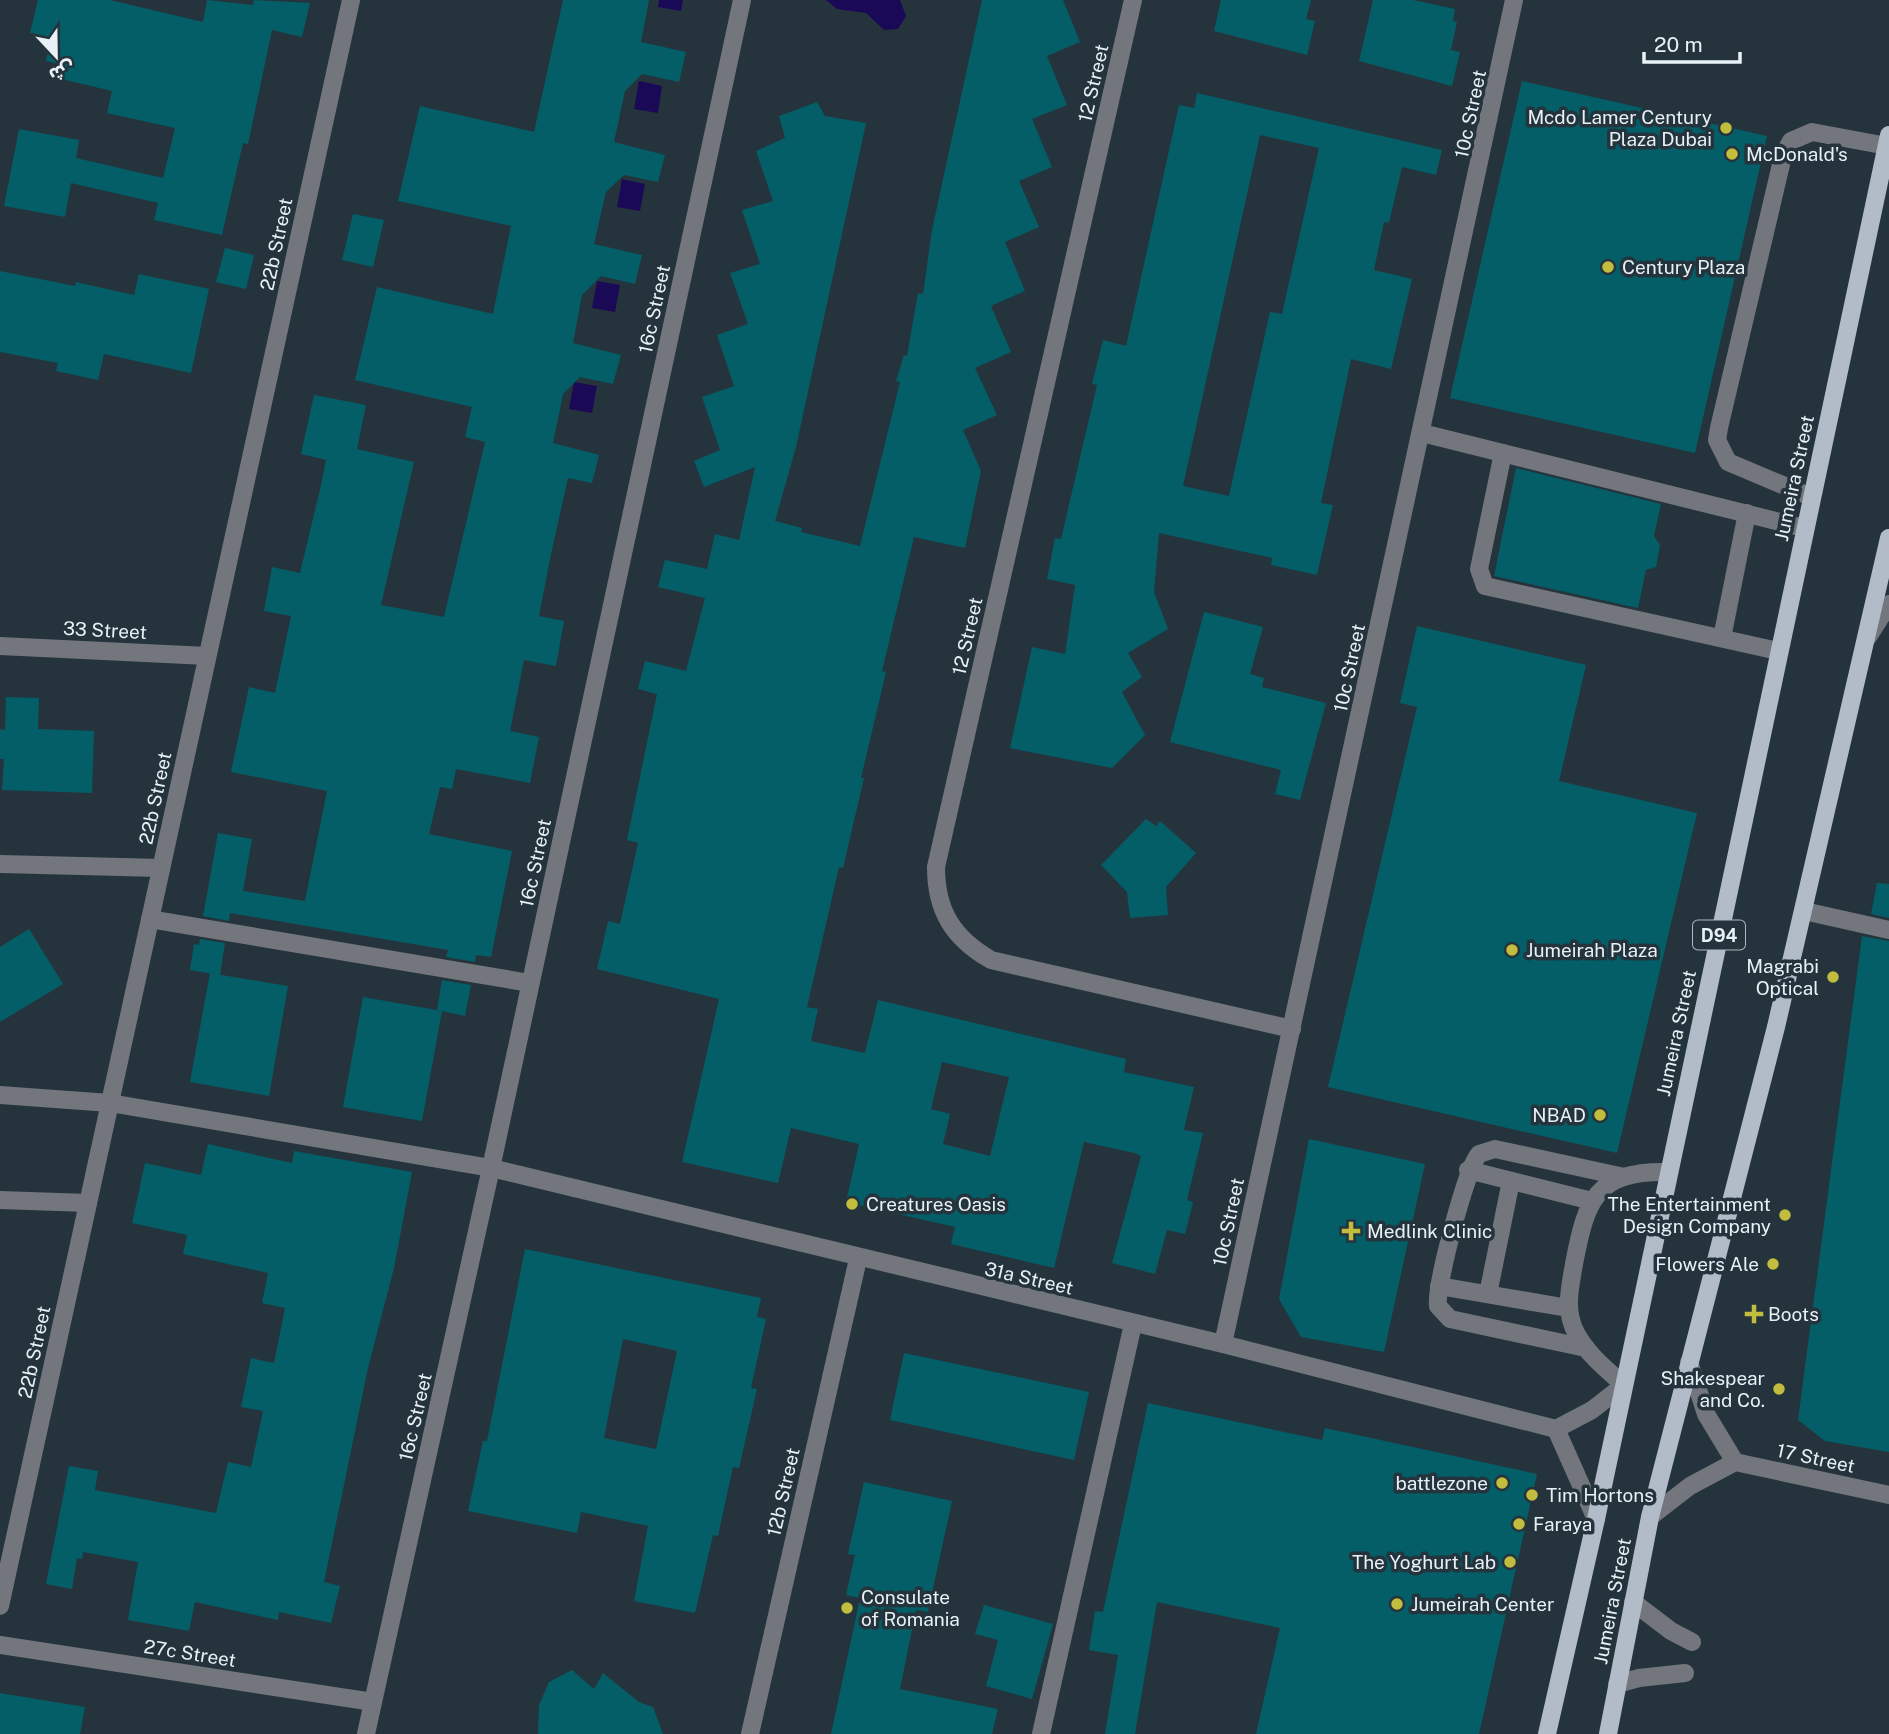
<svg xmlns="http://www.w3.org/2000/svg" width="1889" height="1734" font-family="'Public Sans','Noto Sans Arabic',sans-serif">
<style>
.water{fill:#190956}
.building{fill:#035e67;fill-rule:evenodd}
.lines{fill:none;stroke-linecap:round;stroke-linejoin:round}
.minor{stroke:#73777d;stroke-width:18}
.major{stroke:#b2bcc9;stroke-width:18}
.poi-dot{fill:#c2bd3f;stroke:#25343c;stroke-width:2.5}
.labels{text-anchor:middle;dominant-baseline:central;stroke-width:7;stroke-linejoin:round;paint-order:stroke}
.shield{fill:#25343c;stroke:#adb8be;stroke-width:2}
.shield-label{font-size:18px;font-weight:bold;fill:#e7f1f6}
.street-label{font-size:19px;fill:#e7f1f6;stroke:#25343c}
.poi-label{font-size:19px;fill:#e7f1f6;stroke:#25343c;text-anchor:start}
</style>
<rect width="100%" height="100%" fill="#25343c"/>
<g class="water">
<path d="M659,0h24l-2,11 -23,-4z"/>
<path d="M826,0h74l6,16 -8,13 -14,1 -18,-17 -29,-4z"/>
<path d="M639,81l23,5 -4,27 -24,-4z"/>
<path d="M622,179l23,5 -5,27 -23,-4z"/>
<path d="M597,281l23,4 -5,27 -23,-4z"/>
<path d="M574,382l23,4 -5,27 -23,-4z"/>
</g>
<g class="building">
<path d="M38,0h72l93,22 4,-22 46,5 1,-5 56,3 -8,34 -30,-7 -24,114 -5,-1 -21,92 -68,-15 4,-17 -87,-20 -6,34 -61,-11 15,-77 60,11 -3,18 87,20 12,-50 -68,-15 5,-22 -51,-12 3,-14 -18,-4 5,-23 -21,-5z"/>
<path d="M563,0h86l-8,42 45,10 -7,30 -37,-8 -17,17 -11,51 51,13 -7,27 -34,-7 -18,17 -12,52 48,11 -7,29 -34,-8 -19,19 -9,48 48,12 -8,29 -33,-7 -17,17 -10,49 46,12 -7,28 -24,-5 -17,76 -12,62 25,5 -8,45 -32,-6 -14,71 29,6 -9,46 -74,-14 -4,20 -12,-2 -11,47 83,17 -21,106 -15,-2 -1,7 -29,-5 2,-7 -218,-37 -1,8 -26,-5 15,-83 34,6 -9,52 62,10 22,-110 -96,-19 18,-85 26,6 16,-77 -27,-5 8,-44 28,6 21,-88 5,-25 -25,-6 13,-59 52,10 -9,44 57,13 -33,143 63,12 41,-175 -20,-5 7,-30 -117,-27 22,-93 116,27 18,-88 -113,-25 22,-95 114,26z"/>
<path d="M982,0h81l17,42 -33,14 20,49 -35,14 20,48 -33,14 20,46 -34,15 20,49 -34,15 20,46 -36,16 22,47 -34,15 18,41 -16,77 -51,-11 -32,134 4,1 -25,106h3l-21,90 -4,-1 -32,140 11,2 -7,32 54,12 13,-53 248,59 -2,13 70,15 -10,43 19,3 -16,67 6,2 -8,32 -18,-4 -12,44 -43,-11 29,-107 -7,-3 -50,-11 -30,126 -103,-24 4,-17 -109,-25 13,-58 -68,-16 -13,55 -96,-21 37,-163 -122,-30 11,-48 12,3 18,-81 -11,-3 30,-146 -19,-5 7,-28 41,10 19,-73 -47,-11 7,-27 42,9 8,-35 24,6 16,-73 -51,20 -10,-26 26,-11 -18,-53 32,-11 -17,-51 31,-11 -18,-51 30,-9 -18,-54 31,-9 -17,-50 29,-13 -6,-22 38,-14 8,14 41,7 -70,324 -21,74 27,7 -1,4 59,14 40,-164 -4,-1 8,-26 3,1 11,-63 5,1 9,-64zM942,1062l67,15 -19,79 -47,-12 7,-30 -19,-5z"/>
<path d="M1221,0h90l-5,19 9,2 -8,34 -93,-24z"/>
<path d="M1373,0h40l42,9 -2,12 4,1 -6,28 9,2 -8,34 -93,-25z"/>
<path d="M1522,81l245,55 -72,317 -245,-55z"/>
<path d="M1197,93l245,57 -6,25 -34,-8 -13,56 -5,-1 -10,48 38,9 -21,90 -40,-10 -30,144 12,2 -16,70 -46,-10 1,-7 -113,-25 -5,59 14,37 -40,24 14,24 -20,15 23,43 -33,33 -102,-20 22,-101 33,7 10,-69 -28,-6 8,-41 6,1 36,-154 -5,-1 11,-44 23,6 53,-241 15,3zM1260,135l59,13 -37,166 -12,-2 -41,184 -46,-10z"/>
<path d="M353,214l31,6 -11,47 -31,-7z"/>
<path d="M225,248l29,7 -8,34 -30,-7z"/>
<path d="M0,271l75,15 1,-4 58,13 5,-21 70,15 -18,84 -87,-19 -6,26 -42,-9 2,-8 -58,-11z"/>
<path d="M1516,468l145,36 -7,32 6,9 -4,22 -10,3 -8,38 -144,-32z"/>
<path d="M1204,612l59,15 -13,47 14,4 -2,9 64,16 -26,97 -25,-6 6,-24 -111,-28z"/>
<path d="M1417,626l169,39 -27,116 138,32 -80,340 -289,-66 89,-380 -17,-4z"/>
<path d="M6,697l33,1 -1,31 56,2 -2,62 -90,-3 2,-31h-4v-30l5,1z"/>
<path d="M1146,819l10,7 4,-5 36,32 -30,34 2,28 -38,3 -3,-26 -26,-27z"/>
<path d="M1877,883l12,1v34l-18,-4z"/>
<path d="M29,929l34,55 -63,38v-75z"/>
<path d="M1862,936l27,5v511l-64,-11 -27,-21z"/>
<path d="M200,939l25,4 -5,32 -30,-5 4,-26 5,1z"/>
<path d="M210,973l78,13 -19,110 -79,-14z"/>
<path d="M442,980l29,5 -6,31 -28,-6z"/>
<path d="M363,997l79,14 -20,110 -79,-14z"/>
<path d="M1309,1139l116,25 -41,188 -83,-15 -22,-38z"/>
<path d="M208,1144l84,19 2,-12 118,21 -18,96 -26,100 -44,214 16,4 -9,37 -52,-11 -1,8 -83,-18 -6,29 -61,-11 10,-58 -55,-10 -1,7 -5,-1 -5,31 -26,-5 23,-118 29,5 -3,19 121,23 12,-51 23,5 12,-56 -22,-4 10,-49 23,5 11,-55 -23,-5 6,-30 -85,-19 4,-19 -55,-12 13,-60 56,12z"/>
<path d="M525,1249l236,49 -4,19 9,2 -15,69 6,1 -18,79 -6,-1 -15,69 -5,-1 -18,78 -61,-12 14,-75 -67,-14 -4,21 -109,-22 15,-70h4zM623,1339l54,12 -21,98 -52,-11z"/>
<path d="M904,1353l185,39 -15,68 -184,-40z"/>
<path d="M1148,1403l174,37 3,-12 212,46 -58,260h-223l24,-106 -123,-26 -22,132h-30l13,-79 -29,-5 6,-39 8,1z"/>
<path d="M864,1482l88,19 -24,111 -12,-2 -16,79 98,20 -6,25h-161l29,-136 -14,-3 9,-40 -7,-1z"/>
<path d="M984,1605l69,19 -21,75 -46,-13 12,-46 -23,-6z"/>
<path d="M572,1670l22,19 9,-16 36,29 14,5 10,27h-125l1,-29 10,-23z"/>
<path d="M0,1693l85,14 -5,27h-80z"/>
</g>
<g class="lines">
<g class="minor">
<path d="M1133,0l-197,867c0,44 17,71 55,93l301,69"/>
<path d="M1422,433l382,95"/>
<path d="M1503,453l-24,116 6,17 293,65"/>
<path d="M1811,497l-83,-35 -11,-22 2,-12 64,-272 8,-15 21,-9 75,14"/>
<path d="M1868,637l21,-33"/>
<path d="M1722,638l25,-125"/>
<path d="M0,646l207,10"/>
<path d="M0,864l161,4"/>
<path d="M1804,911l85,19"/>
<path d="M150,919l380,64"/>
<path d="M0,1095l110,8 381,65 732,176 333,85 36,-19 32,-25c-17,-15 -37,-31 -48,-52 -12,-23 -6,-45 -2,-69 12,-63 21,-94 95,-92"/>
<path d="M1468,1170l124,31"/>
<path d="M0,1200l88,3"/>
<path d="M1439,1286l129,22"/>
<path d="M1488,1294l23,-113"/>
<path d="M1223,1344l291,-1344"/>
<path d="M1586,1348l-136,-29 -12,-13c-3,-19 29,-140 41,-152l16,-5 129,28"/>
<path d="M1689,1362l17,52 29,48"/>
<path d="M1556,1429l40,90"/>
<path d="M1650,1517l40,-31 45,-24 154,33"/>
<path d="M1633,1602l38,29 21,11"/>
<path d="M0,1606l351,-1606"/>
<path d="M0,1645l373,57"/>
<path d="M1617,1684l22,-6 46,-5"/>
<path d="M366,1734l125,-566 251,-1168"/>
<path d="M750,1734l108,-475"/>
<path d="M1041,1734l92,-410"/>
</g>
<g class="major">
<path d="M1547,1734l49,-215 293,-1384"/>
<path d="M1608,1734l42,-217 126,-490 113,-489"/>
</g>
</g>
<g class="poi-dot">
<circle cx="1726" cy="128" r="7"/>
<circle cx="1732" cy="154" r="7"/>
<circle cx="1608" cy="267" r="7"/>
<circle cx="1512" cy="950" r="7"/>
<circle cx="1833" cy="977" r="7"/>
<circle cx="1600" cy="1115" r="7"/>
<circle cx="852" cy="1204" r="7"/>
<circle cx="1785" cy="1215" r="7"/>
<path d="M1347.5 1220.5h7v7h7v7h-7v7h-7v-7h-7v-7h7z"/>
<circle cx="1773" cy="1264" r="7"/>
<path d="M1750.5 1303.5h7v7h7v7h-7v7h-7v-7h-7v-7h7z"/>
<circle cx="1779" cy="1389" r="7"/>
<circle cx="1502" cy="1483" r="7"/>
<circle cx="1532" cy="1495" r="7"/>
<circle cx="1519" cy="1524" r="7"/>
<circle cx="1510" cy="1562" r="7"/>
<circle cx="1397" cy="1604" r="7"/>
<circle cx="847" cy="1608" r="7"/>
</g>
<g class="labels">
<rect class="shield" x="1693" y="920.5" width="52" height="29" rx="5"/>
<g class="shield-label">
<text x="1719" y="935">D94</text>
</g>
<g class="street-label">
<text transform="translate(1093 83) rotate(-77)">12 Street</text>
<text transform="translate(1470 114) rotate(-78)">10c Street</text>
<text transform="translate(276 244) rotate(-78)">22b Street</text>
<text transform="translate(654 309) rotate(-78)">16c Street</text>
<text transform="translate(1794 478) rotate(-78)">Jumeira Street</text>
<text transform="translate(105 630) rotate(3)">33 Street</text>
<text transform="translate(967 636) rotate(-77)">12 Street</text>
<text transform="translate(1349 668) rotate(-78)">10c Street</text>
<text transform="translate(155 798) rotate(-78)">22b Street</text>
<text transform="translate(535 863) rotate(-78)">16c Street</text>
<text transform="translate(1676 1033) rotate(-78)">Jumeira Street</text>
<text transform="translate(1228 1222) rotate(-78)">10c Street</text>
<text transform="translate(1029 1278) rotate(13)">31a Street</text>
<text transform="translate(34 1352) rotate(-78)">22b Street</text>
<text transform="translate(415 1417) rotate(-77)">16c Street</text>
<text transform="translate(1816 1458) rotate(12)">17 Street</text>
<text transform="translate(783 1492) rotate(-77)">12b Street</text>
<text transform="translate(1612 1601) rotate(-79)">Jumeira Street</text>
<text transform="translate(190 1653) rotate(9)">27c Street</text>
</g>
<g class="poi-label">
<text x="1712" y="117" text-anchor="end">Mcdo Lamer Century<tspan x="1712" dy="22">Plaza Dubai</tspan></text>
<text x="1746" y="154">McDonald's</text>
<text x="1622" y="267">Century Plaza</text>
<text x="1526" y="950">Jumeirah Plaza</text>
<text x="1819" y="966" text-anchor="end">Magrabi<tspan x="1819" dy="22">Optical</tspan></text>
<text x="1586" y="1115" text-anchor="end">NBAD</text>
<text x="866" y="1204">Creatures Oasis</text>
<text x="1771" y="1204" text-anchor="end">The Entertainment<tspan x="1771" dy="22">Design Company</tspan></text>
<text x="1367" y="1231">Medlink Clinic</text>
<text x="1759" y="1264" text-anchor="end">Flowers Ale</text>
<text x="1768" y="1314">Boots</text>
<text x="1765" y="1378" text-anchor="end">Shakespear<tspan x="1765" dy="22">and Co.</tspan></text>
<text x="1488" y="1483" text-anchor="end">battlezone</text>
<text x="1546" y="1495">Tim Hortons</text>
<text x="1533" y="1524">Faraya</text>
<text x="1496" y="1562" text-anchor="end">The Yoghurt Lab</text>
<text x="861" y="1597">Consulate<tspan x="861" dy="22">of Romania</tspan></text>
<text x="1411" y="1604">Jumeirah Center</text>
</g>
</g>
<g transform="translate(56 56) rotate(158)" stroke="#25343c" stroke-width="5" paint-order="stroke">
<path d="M0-5L12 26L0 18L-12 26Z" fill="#e7f1f6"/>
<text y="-10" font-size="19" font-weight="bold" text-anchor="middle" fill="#e7f1f6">ش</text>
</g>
<path d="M1644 52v10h96v-10" fill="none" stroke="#e7f1f6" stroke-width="3.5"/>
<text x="1654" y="52" font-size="21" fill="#e7f1f6" stroke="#25343c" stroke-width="5" paint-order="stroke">20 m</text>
</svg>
